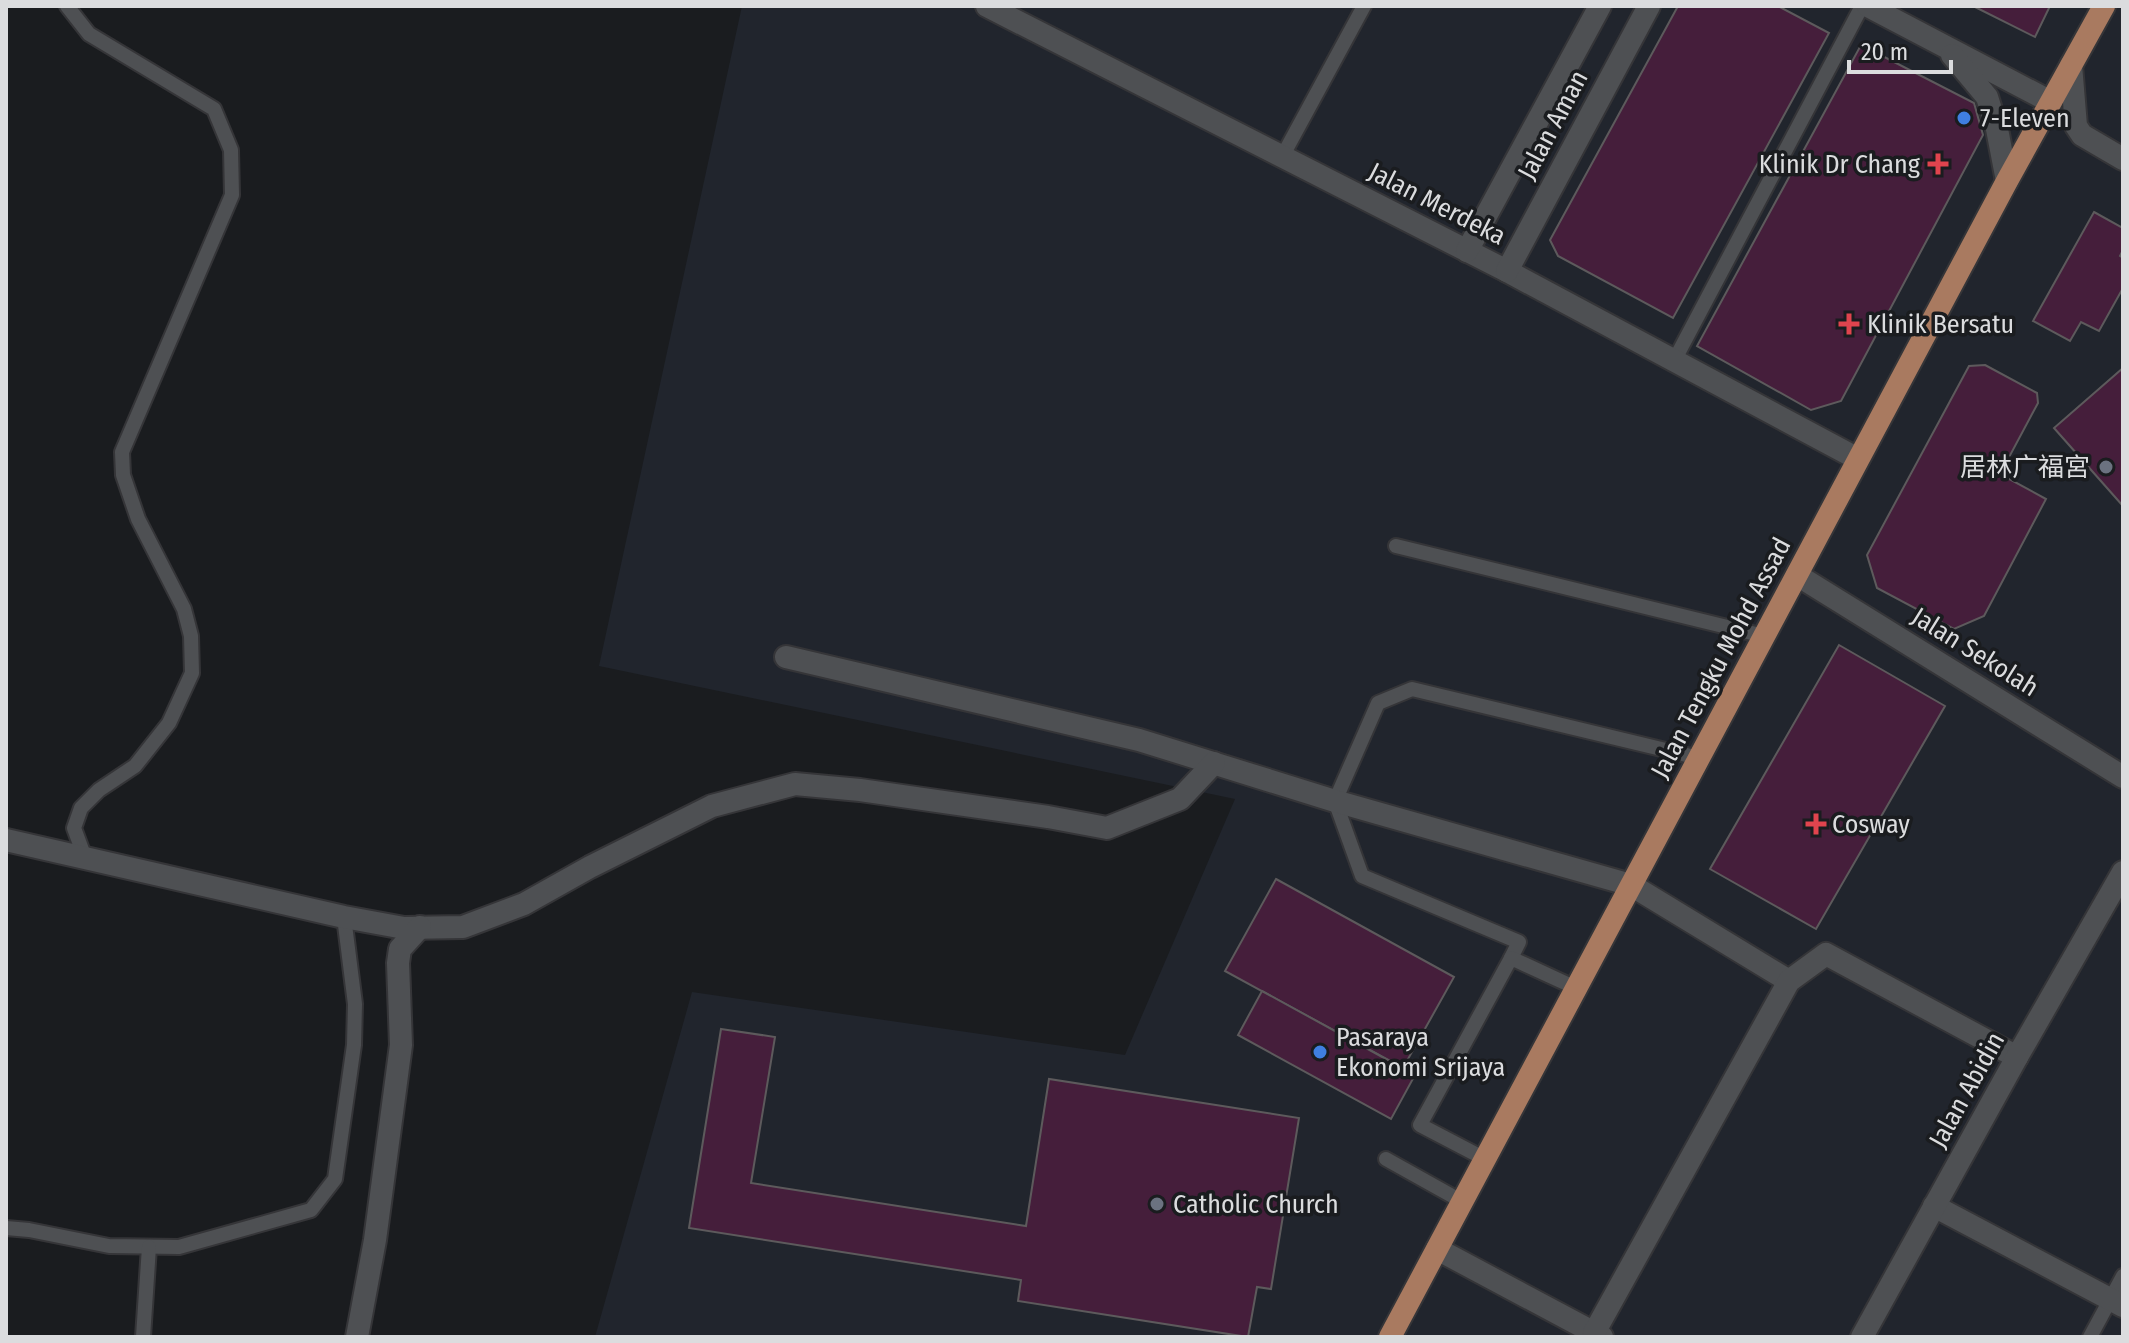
<svg xmlns="http://www.w3.org/2000/svg" width="2129" height="1343" font-family="'Fira Sans Condensed','Noto Sans SC',sans-serif">
<style>
.built{fill:#21252d}
.building{fill:#451e3b;stroke:#5d5a5c;stroke-width:2}
.lines{fill:none;stroke-linecap:round;stroke-linejoin:round}
.service-casing{stroke:#353538;stroke-width:18}
.minor-casing{stroke:#353538;stroke-width:26}
.tertiary-casing{stroke:#353538;stroke-width:26}
.primary-casing{stroke:#353538;stroke-width:26}
.service{stroke:#4e5053;stroke-width:14}
.minor{stroke:#4e5053;stroke-width:22}
.tertiary{stroke:#4e5053;stroke-width:22}
.primary{stroke:#a97a60;stroke-width:22}
.shop-dot{fill:#3f7fe0;stroke:#1a1c1f;stroke-width:3}
.health-dot{fill:#e0444e;stroke:#1a1c1f;stroke-width:3}
.worship-dot{fill:#6b7280;stroke:#1a1c1f;stroke-width:3}
.labels{text-anchor:middle;dominant-baseline:central;stroke-width:7;stroke-linejoin:round;paint-order:stroke}
.poi-label{font-size:26px;fill:#dbdcde;stroke:#1a1c1f;text-anchor:start}
.street-label{font-size:26px;fill:#dbdcde;stroke:#1a1c1f}
</style>
<rect width="100%" height="100%" fill="#1a1c1f"/>
<path class="built" d="M742,6h1381v1331h-1528l97,-345 433,63 110,-256 -636,-133z"/>
<g class="building">
<path d="M1678,6h100l51,27 -156,285 -115,-62 -8,-16z"/>
<path d="M1973,6h77l-15,31z"/>
<path d="M1861,45l113,58 9,32 -142,266 -30,9 -114,-64z"/>
<path d="M2094,212l29,16v22l-3,6 3,2v30l-24,43 -18,-9 -11,19 -37,-20z"/>
<path d="M1985,365l52,28 1,10 -38,71 46,25 -62,117 -30,13 -77,-41 -10,-33 102,-189z"/>
<path d="M2123,368v138l-69,-78z"/>
<path d="M1839,645l106,61 -129,223 -106,-60z"/>
<path d="M1276,879l178,98 -51,91 -178,-97z"/>
<path d="M1262,991l153,84 -24,44 -153,-84z"/>
<path d="M721,1029l54,8 -24,146 275,43 23,-147 250,39 -28,171 -14,-2 -9,50 -230,-36 3,-21 -332,-52z"/>
</g>
<g class="lines">
<g class="service-casing">
<g id="service">
<path d="M67,6l22,28 125,75 17,41 1,45 -110,257 1,23 15,44 46,90 7,27 1,37 -23,50 -34,43 -36,24 -18,18 -7,20 11,30"/>
<path d="M1282,157l82,-151"/>
<path d="M1674,361l188,-355"/>
<path d="M1396,546l368,90"/>
<path d="M1511,958l8,-16 -157,-66 -27,-75 43,-98 34,-14 287,69"/>
<path d="M1386,1159l77,43"/>
<path d="M1485,1159l-65,-34 91,-167 65,30"/>
<path d="M6,1228l23,2 80,16 70,1 132,-37 24,-31 19,-134 1,-41 -11,-87"/>
<path d="M143,1337l6,-90"/>
<path d="M2090,1337l33,-61"/>
</g>
</g>
<g class="minor-casing">
<g id="minor">
<path d="M987,6l520,265 351,188"/>
<path d="M1868,6l183,96"/>
<path d="M1952,55l35,42 10,32 10,52"/>
<path d="M1467,251l133,-245"/>
<path d="M1507,271l142,-265"/>
<path d="M786,657l353,83 196,61 296,84 158,96"/>
<path d="M6,840l338,77 60,11 59,-1 61,-23 66,-37 122,-61 83,-22 65,6 188,27 59,11 73,-29 34,-36"/>
<path d="M1934,1206l189,100"/>
<path d="M1437,1249l165,88"/>
<path d="M1594,1333l195,-352 37,-27 191,103"/>
<path d="M357,1337l18,-97 26,-195 -3,-82 2,-14 20,-22"/>
<path d="M1862,1337l155,-280 106,-185"/>
</g>
</g>
<g class="tertiary-casing">
<g id="tertiary">
<path d="M2071,65l5,61 6,9 41,24"/>
<path d="M1797,575l326,202"/>
</g>
</g>
<g class="primary-casing">
<path id="primary" d="M1390,1337l617,-1156 97,-175"/>
</g>
<use href="#service" class="service"/>
<use href="#minor" class="minor"/>
<use href="#tertiary" class="tertiary"/>
<use href="#primary" class="primary"/>
</g>
<g class="shop-dot">
<circle cx="1964" cy="118" r="8"/>
<circle cx="1320" cy="1052" r="8"/>
</g>
<g class="health-dot">
<path d="M1934 152h8v8h8v8h-8v8h-8v-8h-8v-8h8z"/>
<path d="M1845 312h8v8h8v8h-8v8h-8v-8h-8v-8h8z"/>
<path d="M1812 812h8v8h8v8h-8v8h-8v-8h-8v-8h8z"/>
</g>
<g class="worship-dot">
<circle cx="2106" cy="467" r="8"/>
<circle cx="1157" cy="1204" r="8"/>
</g>
<g class="labels">
<g class="poi-label">
<text x="1980" y="118">7-Eleven</text>
<text x="1920" y="164" text-anchor="end">Klinik Dr Chang</text>
<text x="1867" y="324">Klinik Bersatu</text>
<text x="2090" y="467" text-anchor="end">居林广福宮</text>
<text x="1832" y="824">Cosway</text>
<text x="1336" y="1037">Pasaraya<tspan x="1336" dy="30">Ekonomi Srijaya</tspan></text>
<text x="1173" y="1204">Catholic Church</text>
</g>
<g class="street-label">
<text transform="translate(1553 125) rotate(-62)">Jalan Aman</text>
<text transform="translate(1437 204) rotate(27)">Jalan Merdeka</text>
<text transform="translate(1975 652) rotate(32)">Jalan Sekolah</text>
<text transform="translate(1721 658) rotate(-62)">Jalan Tengku Mohd Assad</text>
<text transform="translate(1967 1090) rotate(-61)">Jalan Abidin</text>
</g>
</g>
<rect width="2129" height="1343" fill="none" stroke="#dbdcde" stroke-width="16"/>
<path d="M1849 60v12h102v-12" fill="none" stroke="#dbdcde" stroke-width="4"/>
<text x="1861" y="60" font-size="24" fill="#dbdcde" stroke="#1a1c1f" stroke-width="6" paint-order="stroke">20 m</text>
</svg>
